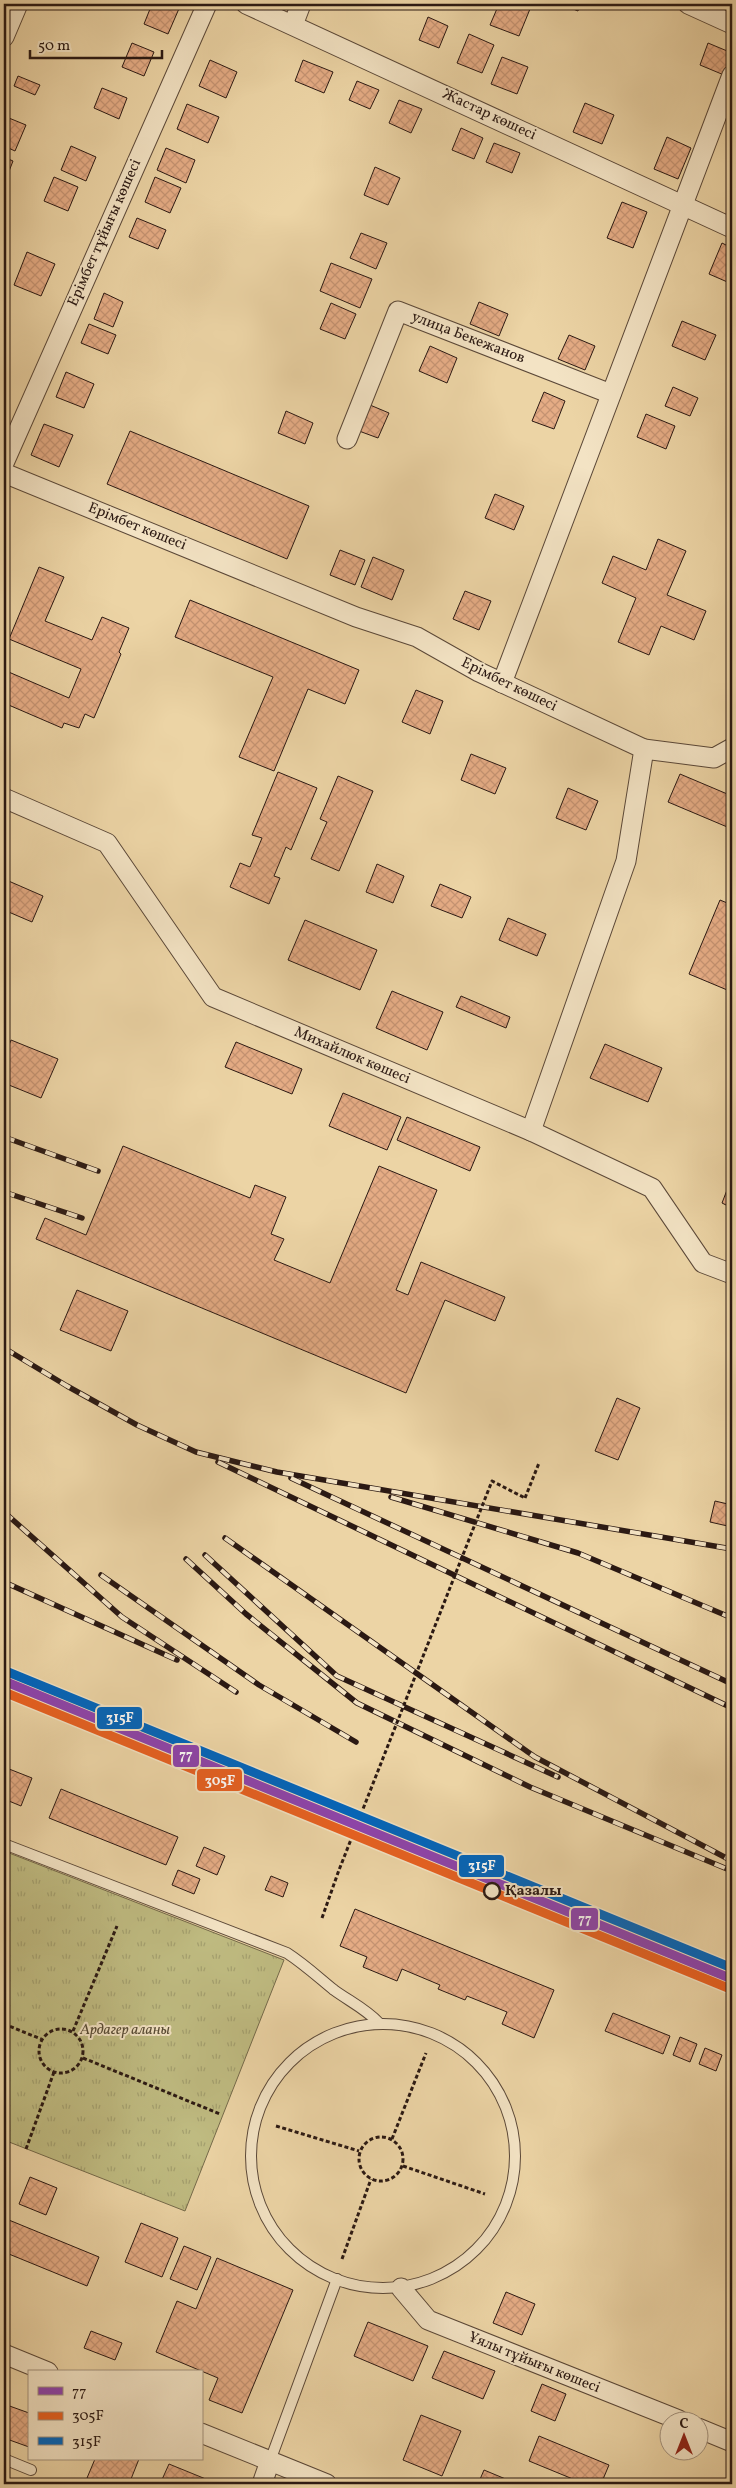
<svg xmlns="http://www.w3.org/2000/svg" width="736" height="2488" font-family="Vollkorn,serif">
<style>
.park{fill:url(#park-tufts);stroke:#756a4a}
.building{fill:url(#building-cross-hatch);stroke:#2b1913}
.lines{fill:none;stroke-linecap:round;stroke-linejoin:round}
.lane-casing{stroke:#5b4838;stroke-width:12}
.street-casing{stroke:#5b4838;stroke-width:21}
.path{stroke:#2b1913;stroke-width:3;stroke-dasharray:4 2.5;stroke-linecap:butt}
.lane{stroke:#f3e3c4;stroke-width:10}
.street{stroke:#f3e3c4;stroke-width:19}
.rail-casing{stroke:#2b1913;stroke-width:5.5}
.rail{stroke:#f3e3c4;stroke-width:4;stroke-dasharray:11;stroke-linecap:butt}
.path-bridge{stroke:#2b1913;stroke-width:3;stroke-dasharray:4 2.5;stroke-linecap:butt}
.rail-1-casing{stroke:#f3e3c4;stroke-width:12}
.rail-2-casing{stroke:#f3e3c4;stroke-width:12}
.rail-3-casing{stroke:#f3e3c4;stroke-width:12}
.rail-1{stroke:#8e44ad;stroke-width:9}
.rail-2{stroke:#e86121;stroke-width:9}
.rail-3{stroke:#0065bd;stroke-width:9}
.stop-dot{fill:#f3e3c4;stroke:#2b1913;stroke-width:2.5}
.labels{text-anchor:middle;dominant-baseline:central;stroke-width:4;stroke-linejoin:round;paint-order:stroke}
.street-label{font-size:15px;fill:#2b1913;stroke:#f3e3c4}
.stop-label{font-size:15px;font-weight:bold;fill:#2b1913;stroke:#f3e3c4;text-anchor:start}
.park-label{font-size:15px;font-style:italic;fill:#574a34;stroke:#f3e3c4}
.line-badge{stroke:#f3e3c4;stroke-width:2}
.badge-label{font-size:14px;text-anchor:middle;font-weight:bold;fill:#fff}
</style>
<defs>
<pattern id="park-tufts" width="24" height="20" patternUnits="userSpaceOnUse" patternTransform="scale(1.25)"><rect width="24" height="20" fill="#bfbb81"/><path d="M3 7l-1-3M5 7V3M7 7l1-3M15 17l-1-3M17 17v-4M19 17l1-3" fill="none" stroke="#a4a06f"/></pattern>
<pattern id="building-cross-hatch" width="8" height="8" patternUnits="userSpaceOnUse" patternTransform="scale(1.25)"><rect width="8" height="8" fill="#e5ac85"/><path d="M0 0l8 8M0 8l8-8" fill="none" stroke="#c59372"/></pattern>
</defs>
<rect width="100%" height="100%" fill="#ecd4a5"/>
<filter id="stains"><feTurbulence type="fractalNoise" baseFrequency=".004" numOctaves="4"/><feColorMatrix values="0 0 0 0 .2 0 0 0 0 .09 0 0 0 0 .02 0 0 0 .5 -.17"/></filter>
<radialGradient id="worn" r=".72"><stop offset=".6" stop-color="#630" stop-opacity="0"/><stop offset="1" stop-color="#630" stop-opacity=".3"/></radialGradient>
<path class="park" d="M4,1851l280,109 -99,251 -181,-71z"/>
<g class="building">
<path d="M152,4h29l-13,30 -24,-10z"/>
<path d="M499,4h19l12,5 -11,27 -29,-11z"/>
<path d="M561,4h19l-2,7z"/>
<path d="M428,17l20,9 -9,22 -20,-8z"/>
<path d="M469,34l25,11 -12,28 -25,-10z"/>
<path d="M132,43l22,9 -10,24 -22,-9z"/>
<path d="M708,43l24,10 -8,22 -24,-10z"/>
<path d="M502,57l26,10 -11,27 -26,-10z"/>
<path d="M210,60l27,12 -11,26 -27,-12z"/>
<path d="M303,60l30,12 -9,21 -29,-12z"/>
<path d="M18,76l22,9 -5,10 -21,-9z"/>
<path d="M357,81l22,9 -9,19 -21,-9z"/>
<path d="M102,88l25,10 -8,21 -25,-11z"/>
<path d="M399,100l23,9 -11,24 -22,-10z"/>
<path d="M585,103l29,12 -12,29 -29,-12z"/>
<path d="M187,104l32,13 -11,26 -31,-14z"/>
<path d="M4,116l22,9 -11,26 -11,-5z"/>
<path d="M461,128l22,10 -9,21 -22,-9z"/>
<path d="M667,137l24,11 -13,31 -24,-10z"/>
<path d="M494,143l26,10 -8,20 -26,-11z"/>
<path d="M71,146l25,11 -10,24 -25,-11z"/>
<path d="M166,148l29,12 -9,23 -29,-13z"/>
<path d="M4,157l9,4 -9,23z"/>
<path d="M375,167l25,11 -12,27 -24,-10z"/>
<path d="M54,177l24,10 -10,24 -24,-10z"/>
<path d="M155,177l26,11 -11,25 -25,-11z"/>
<path d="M622,202l25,10 -14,36 -26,-10z"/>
<path d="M137,218l29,12 -8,19 -29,-12z"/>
<path d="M361,233l26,10 -11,26 -26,-11z"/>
<path d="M722,243l10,5v36l-23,-10z"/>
<path d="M27,252l28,12 -14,32 -27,-11z"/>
<path d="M331,263l41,16 -12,29 -40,-17z"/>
<path d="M104,293l19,9 -10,25 -19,-8z"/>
<path d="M479,302l29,12 -9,22 -29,-12z"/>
<path d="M331,303l25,11 -11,25 -25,-10z"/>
<path d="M682,321l34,14 -11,25 -33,-14z"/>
<path d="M89,324l27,11 -8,19 -27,-11z"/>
<path d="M569,335l26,11 -10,24 -27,-11z"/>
<path d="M430,346l27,12 -10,25 -28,-12z"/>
<path d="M66,372l28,12 -10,24 -28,-11z"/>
<path d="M673,387l25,11 -8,18 -25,-10z"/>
<path d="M544,392l21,9 -11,28 -22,-8z"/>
<path d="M370,405l19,8 -11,25 -19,-7z"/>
<path d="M286,411l27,12 -8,21 -27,-11z"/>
<path d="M646,414l29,12 -9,23 -29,-12z"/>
<path d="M44,424l29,11 -14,32 -28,-12z"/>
<path d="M130,431l179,75 -22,53 -180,-75z"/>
<path d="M495,494l29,12 -10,24 -29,-12z"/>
<path d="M658,539l28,12 -19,44 39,16 -12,29 -33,-14 -12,29 -31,-13 18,-44 -34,-15 11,-27 33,14z"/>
<path d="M340,550l25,10 -10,25 -25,-10z"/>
<path d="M373,557l31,13 -12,30 -31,-13z"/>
<path d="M39,567l25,10 -19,44 47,19 10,-23 27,11 -10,24 2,2 -27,64 -9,-4 -6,14 -15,-5 -2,5 -58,-25v-33l65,28 12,-29 -72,-30z"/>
<path d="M465,591l26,10 -12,29 -26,-11z"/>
<path d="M190,600l169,70 -14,34 -37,-15 -34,82 -35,-14 34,-80 -98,-40z"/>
<path d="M416,690l27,11 -13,33 -28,-12z"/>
<path d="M471,754l35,14 -11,26 -34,-14z"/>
<path d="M278,772l39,16 -26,62 -5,-3 -12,29 6,2 -11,26 -39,-17 10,-24 10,4 12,-29 -10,-3z"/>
<path d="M680,774l52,22v33l-64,-27z"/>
<path d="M338,776l35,15 -34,80 -28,-12 16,-37 -7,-3z"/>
<path d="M568,788l30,13 -12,29 -30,-12z"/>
<path d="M377,864l27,12 -11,27 -27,-11z"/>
<path d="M4,879l39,17 -11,26 -28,-12z"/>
<path d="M440,884l31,13 -9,21 -31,-12z"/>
<path d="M720,900l12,5v87l-43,-18z"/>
<path d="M508,918l38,16 -9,22 -38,-16z"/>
<path d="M305,920l72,30 -17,40 -72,-30z"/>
<path d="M392,991l51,21 -16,38 -51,-22z"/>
<path d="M461,996l49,21 -4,11 -50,-21z"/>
<path d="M11,1040l47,19 -17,39 -37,-15v-25z"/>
<path d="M236,1042l66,27 -10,25 -67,-27z"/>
<path d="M605,1044l57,24 -14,34 -58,-24z"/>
<path d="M343,1093l58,24 -14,33 -58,-24z"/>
<path d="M407,1117l73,30 -10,24 -73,-31z"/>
<path d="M123,1146l127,52 5,-13 31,12 -15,37 13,5 -10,21 56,23 49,-117 58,24 -41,100 12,5 13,-33 84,35 -10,24 -50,-21 -39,93 -370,-154 9,-21 41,17z"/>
<path d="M732,1177v31l-10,-5z"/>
<path d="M77,1290l51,21 -17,40 -51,-21z"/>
<path d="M617,1398l23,10 -22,52 -23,-9z"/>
<path d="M715,1501l17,4v22l-22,-5z"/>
<path d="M4,1767l28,11 -11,28 -17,-7z"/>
<path d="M61,1789l117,48 -12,28 -117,-47z"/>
<path d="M204,1847l21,9 -8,19 -21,-9z"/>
<path d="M178,1870l22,9 -6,15 -22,-9z"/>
<path d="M271,1876l17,7 -5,14 -18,-7z"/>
<path d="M355,1909l199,81 -20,48 -32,-14 5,-12 -40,-16 -2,4 -27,-11 2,-4 -38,-16 -5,12 -34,-14 4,-10 -27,-11z"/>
<path d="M613,2013l57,23 -7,18 -58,-23z"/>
<path d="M680,2037l17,7 -7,18 -17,-7z"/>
<path d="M705,2048l17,7 -6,16 -17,-7z"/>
<path d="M30,2177l27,11 -11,27 -27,-11z"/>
<path d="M4,2218l95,39 -12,29 -83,-34z"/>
<path d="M141,2223l37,15 -16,39 -37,-15z"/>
<path d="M184,2246l27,11 -14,33 -27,-11z"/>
<path d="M217,2258l76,32 -51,123 -33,-13 9,-22 -62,-26 21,-51 19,8z"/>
<path d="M506,2292l29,12 -13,31 -29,-12z"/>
<path d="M368,2322l60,24 -15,35 -59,-25z"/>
<path d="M91,2331l31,12 -7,17 -31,-12z"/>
<path d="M444,2351l51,20 -12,28 -51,-21z"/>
<path d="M542,2384l24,10 -11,27 -24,-10z"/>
<path d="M4,2404l25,9v34l-25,-9z"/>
<path d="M421,2415l40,16 -19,45 -39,-16z"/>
<path d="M539,2436l70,29 -8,19h-16l-56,-23z"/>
<path d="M95,2459h44l-10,25h-26l-16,-6z"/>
<path d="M169,2464l49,20h-58z"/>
<path d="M484,2470l24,10 -1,4h-29z"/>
</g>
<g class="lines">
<g class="lane-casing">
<g id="lane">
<path d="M4,1844l283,109c17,11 31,24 47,37 15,11 32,19 45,33"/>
<circle cx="383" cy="2156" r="132"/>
<path d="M4,2459l27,11"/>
<path d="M270,2461l67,-182"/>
</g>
</g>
<g class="street-casing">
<g id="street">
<path d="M246,4l486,224"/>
<path d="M688,4l44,20"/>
<path d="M293,25l8,-21"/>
<path d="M4,37l14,-33"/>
<path d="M347,439l51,-128 213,83"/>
<path d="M4,463l203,-459"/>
<path d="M4,473l352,144 61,20 62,35 165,77 -18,112 -95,270"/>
<path d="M502,683l230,-608"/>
<path d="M644,749l70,9 18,-10"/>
<path d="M4,798l103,45 106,154 318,134 121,57 51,75 29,11"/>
<path d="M401,2288l27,32 251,100"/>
<path d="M4,2354l44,18"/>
<path d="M698,2428l34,14"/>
<path d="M201,2433l126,51"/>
<path d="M262,2484l8,-23"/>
</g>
</g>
<g class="path">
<path d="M525,1498l14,-35"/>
<path d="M4,2024l37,15"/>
<circle cx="61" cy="2051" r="22"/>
<path d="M73,2031l44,-105"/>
<path d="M83,2058l137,56"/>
<path d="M276,2126l83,25"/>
<circle cx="381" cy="2159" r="22"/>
<path d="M392,2139l34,-86"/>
<path d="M26,2149l28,-77"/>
<path d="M403,2166l82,28"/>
<path d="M342,2259l29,-80"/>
</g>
<use href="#lane" class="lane"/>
<use href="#street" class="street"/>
<g class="rail-casing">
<g id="rail">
<path d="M4,1137l94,34"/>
<path d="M4,1192l78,26"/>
<path d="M4,1348l63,38 70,39 59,27 81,20 455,77"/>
<path d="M218,1462l514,246"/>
<path d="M291,1478l441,206"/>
<path d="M391,1497l187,56 154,65"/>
<path d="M4,1512l118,105 114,75"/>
<path d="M225,1538l310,219 197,104"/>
<path d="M205,1555l132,121 221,101"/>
<path d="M186,1559l60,55 111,89 173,84 202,84"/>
<path d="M101,1575l158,110 97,57"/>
<path d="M4,1582l173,78"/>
</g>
</g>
<use href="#rail" class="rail"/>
<path class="path-bridge" d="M322,1918l17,-48 153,-389 33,17"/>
<g class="rail-1-casing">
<path id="rail-1" d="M4,1681l728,298"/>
</g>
<g class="rail-2-casing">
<path id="rail-2" d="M4,1692l724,296"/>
</g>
<g class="rail-3-casing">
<path id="rail-3" d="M8,1672l724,296"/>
</g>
<use href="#rail-1" class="rail-1"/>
<use href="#rail-2" class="rail-2"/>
<use href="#rail-3" class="rail-3"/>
</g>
<circle class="stop-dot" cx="492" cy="1891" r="8"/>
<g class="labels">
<g class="street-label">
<text transform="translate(489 115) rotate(25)">Жастар көшесі</text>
<text transform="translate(105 233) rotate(-66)">Ерімбет тұйығы көшесі</text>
<text transform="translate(468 338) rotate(21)">улица Бекежанов</text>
<text transform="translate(137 527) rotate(22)">Ерімбет көшесі</text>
<text transform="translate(509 685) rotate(26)">Ерімбет көшесі</text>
<text transform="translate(352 1056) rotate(23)">Михайлюк көшесі</text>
<text transform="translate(534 2363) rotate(22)">Ұялы тұйығы көшесі</text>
</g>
<g class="stop-label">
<text x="505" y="1891">Қазалы</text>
</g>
<g class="park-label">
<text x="125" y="2030">Ардагер аланы</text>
</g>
</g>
<g class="line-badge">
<rect x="96" y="1706" width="47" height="24" rx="5" fill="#0065bd"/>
<rect x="172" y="1744" width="28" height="24" rx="5" fill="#8e44ad"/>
<rect x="196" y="1768" width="47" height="24" rx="5" fill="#e86121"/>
<rect x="458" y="1854" width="47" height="24" rx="5" fill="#0065bd"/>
<rect x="570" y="1907" width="29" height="24" rx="5" fill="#8e44ad"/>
</g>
<g class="badge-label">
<text x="120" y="1722">315F</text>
<text x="186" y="1760">77</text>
<text x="220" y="1785">305F</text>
<text x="482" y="1870">315F</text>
<text x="585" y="1924">77</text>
</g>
<rect width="736" height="2488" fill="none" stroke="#ecd4a5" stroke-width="20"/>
<rect x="5" y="5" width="726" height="2478" fill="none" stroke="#2b1913" stroke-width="2.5"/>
<rect x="10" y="10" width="716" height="2468" fill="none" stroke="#2b1913"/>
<rect x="28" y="2370" width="175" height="90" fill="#f3e3c4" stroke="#a3927d"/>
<rect x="38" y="2387" width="25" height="8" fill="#8e44ad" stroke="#a3927d"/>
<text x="72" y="2396" font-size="15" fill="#2b1913">77</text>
<rect x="38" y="2412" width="25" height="8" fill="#e86121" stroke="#a3927d"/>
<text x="72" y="2420" font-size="15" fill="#2b1913">305F</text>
<rect x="38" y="2437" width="25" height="8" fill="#0065bd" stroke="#a3927d"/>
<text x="72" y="2446" font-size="15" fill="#2b1913">315F</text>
<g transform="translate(684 2436)"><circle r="24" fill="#f3e3c4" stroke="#a3927d"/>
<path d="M0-4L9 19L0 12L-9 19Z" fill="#8f2418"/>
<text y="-8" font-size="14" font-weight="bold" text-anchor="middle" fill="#2b1913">С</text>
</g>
<path d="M30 50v8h132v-8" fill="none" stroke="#2b1913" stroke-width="2.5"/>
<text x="38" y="50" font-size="15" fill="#2b1913" stroke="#f3e3c4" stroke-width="4" paint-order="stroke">50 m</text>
<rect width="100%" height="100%" filter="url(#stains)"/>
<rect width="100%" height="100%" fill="url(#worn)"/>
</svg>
